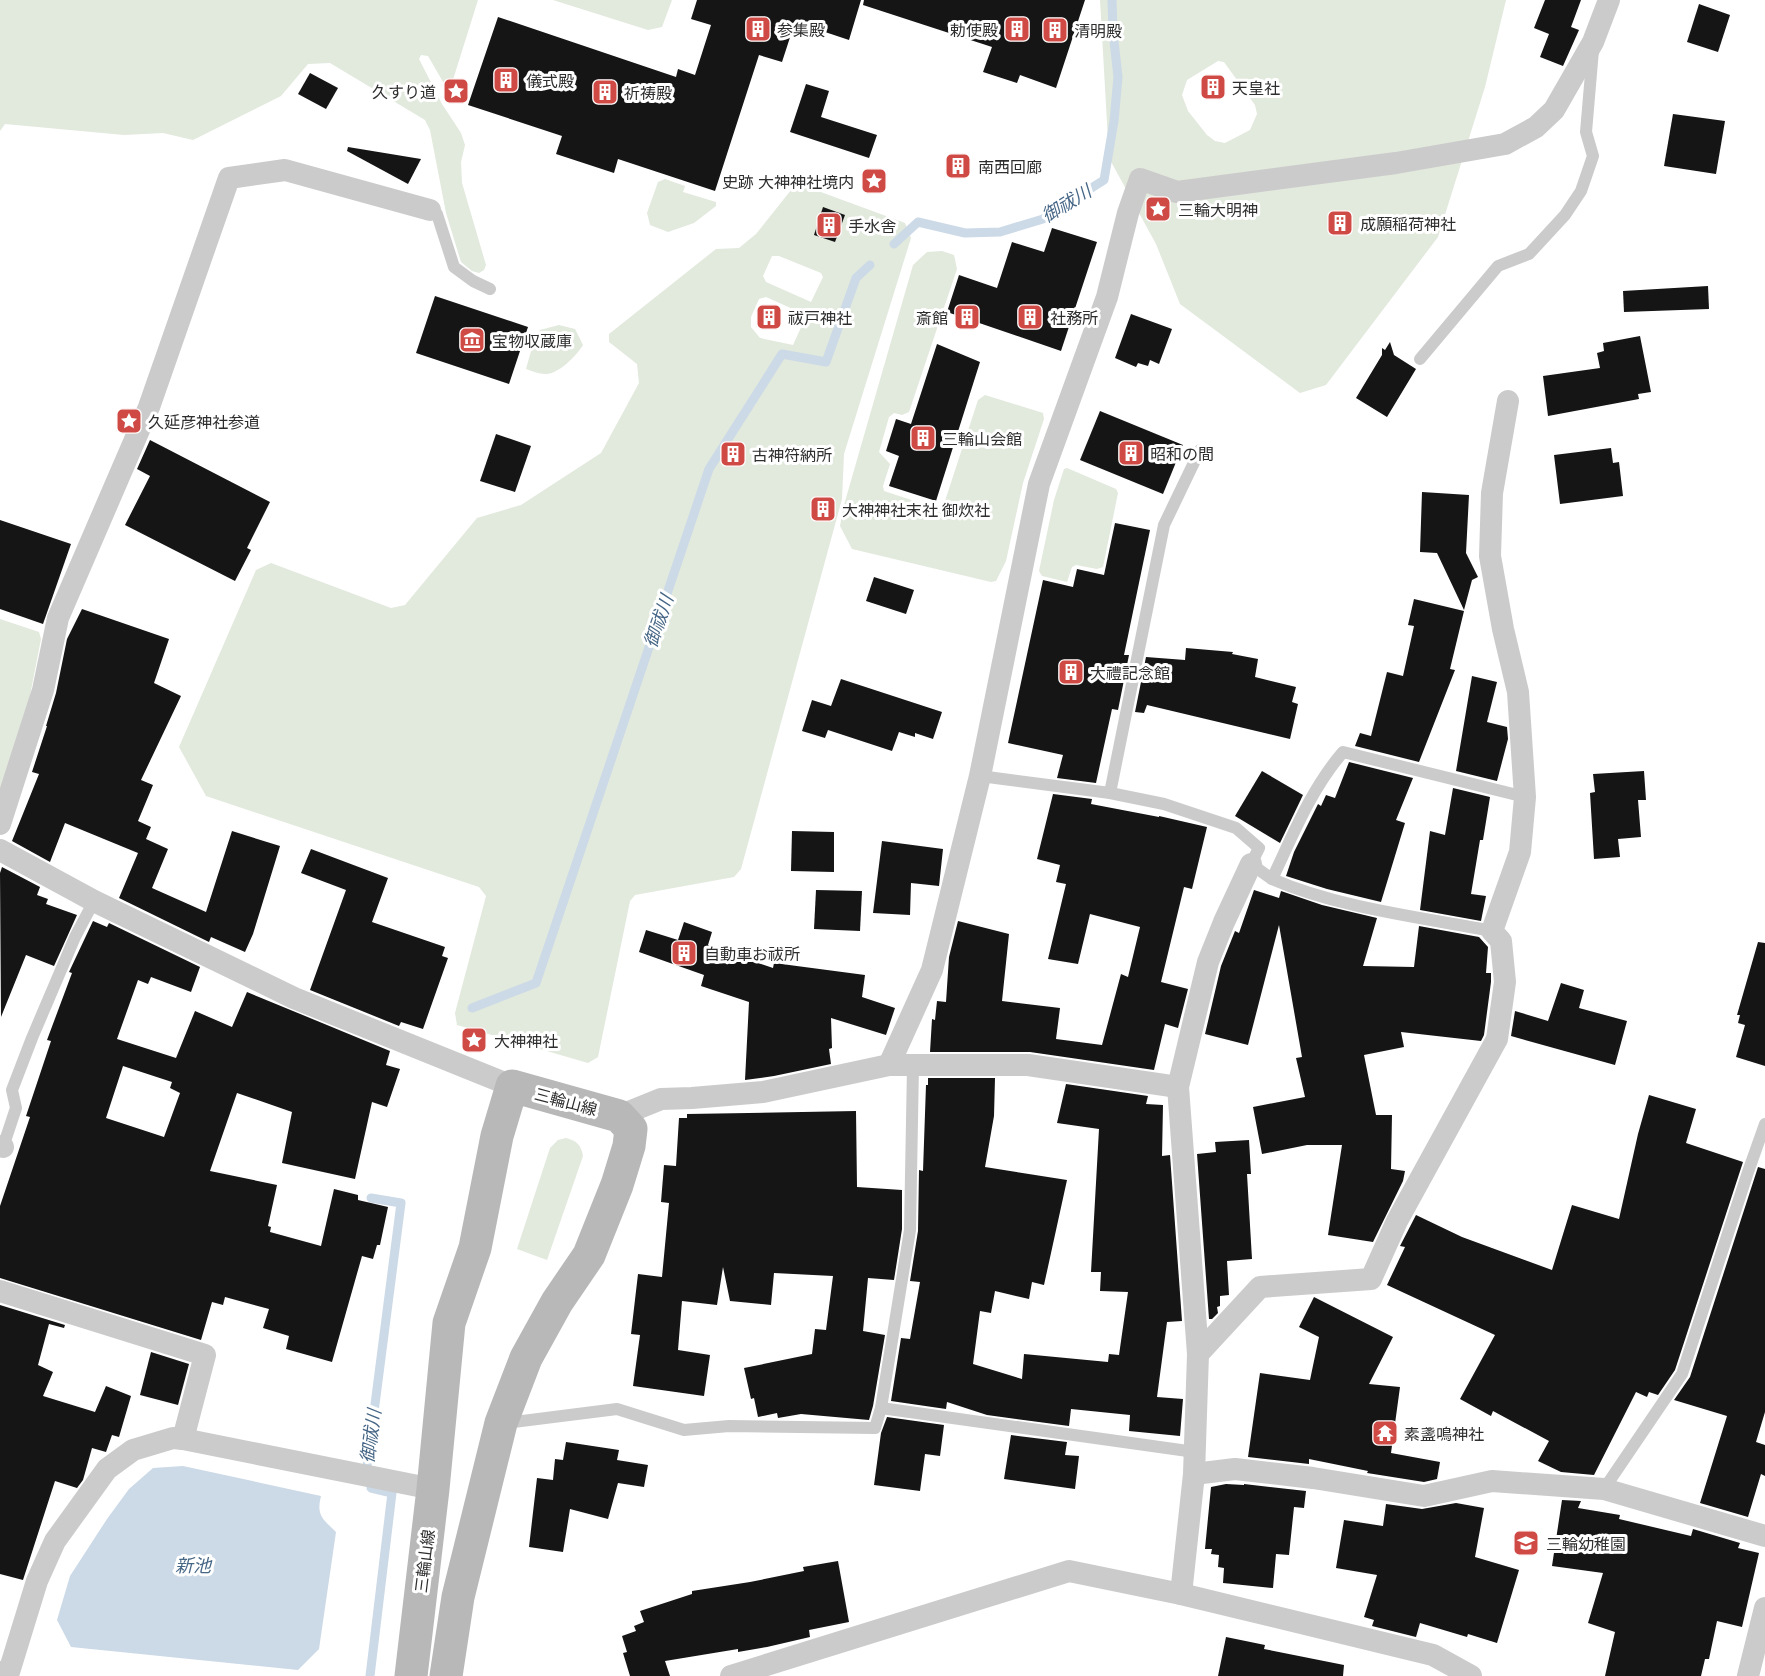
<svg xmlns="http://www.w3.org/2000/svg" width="1765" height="1676" font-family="Lato,'Noto Sans JP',sans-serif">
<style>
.green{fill:#e2e9dd;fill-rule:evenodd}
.water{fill:#ccd9e7}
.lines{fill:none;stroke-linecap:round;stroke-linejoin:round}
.stream{stroke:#ccd9e7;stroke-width:9}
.building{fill:#151515;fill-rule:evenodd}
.service{stroke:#cbcbcb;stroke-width:12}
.minor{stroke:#cbcbcb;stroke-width:22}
.secondary{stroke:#b8b8b8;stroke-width:33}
.labels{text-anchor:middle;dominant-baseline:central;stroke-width:6;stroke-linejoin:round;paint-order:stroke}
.poi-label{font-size:16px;fill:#2e2e2e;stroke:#fff;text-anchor:start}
.street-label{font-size:16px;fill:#2e2e2e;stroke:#fff}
.water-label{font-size:18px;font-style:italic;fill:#466686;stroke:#fff}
</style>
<rect width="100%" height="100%" fill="#fff"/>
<g class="green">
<path d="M0,0h478l-27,86 -5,1 -18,-31 -7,-1 -2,4 23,45 19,29 4,12 -4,17 1,21 24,82 -2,5 -5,3 -7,-2 -11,-9 -15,-49 -16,-83 -5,-10 -95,-57 -22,1 -27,32 -88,44 -30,-7 -39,2 -119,-11 -5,7z"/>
<path d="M553,0h119l-10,27 -14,3z"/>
<path d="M1100,0h406l-21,87 -47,150 -112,148 -26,8 -120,-89 -24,-60 -47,-86zM1218,61l6,1 31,43 2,9 -7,16 -25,13 -10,-2 -8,-6 -19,-24 -6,-16 5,-15z"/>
<path d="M665,179l20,7 -2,6 33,10v4l-22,17 -26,9 -18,-7 -3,-12 11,-31z"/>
<path d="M799,184l106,39 6,15 -67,216 -2,45 -101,370 -7,8 -99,18 -5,6 -32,156 -10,6 -131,-38 -2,-12 31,-117 -7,-9 -273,-91 -27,-49 77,-177 15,-7 120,45 14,-3 72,-87 44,-13 80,-52 38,-70 -2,-19 -28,-22v-8l107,-85 23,-1 17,-14 39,-49zM772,256h7l42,17 2,4 -12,25 -45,-20 -3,-6zM766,297l38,17v7l-11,24 -33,-7 -9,-11v-10l8,-18z"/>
<path d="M942,251l12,4 3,14 -48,143 -7,3 -8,-2 -5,4 -10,35 11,12 -7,22 1,5 55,18 5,-5 34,-104 7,-5 58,18 1,6 -21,64 -17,78 -10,20 -5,1 -139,-33 -12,-23 4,-21 69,-240 14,-13z"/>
<path d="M559,325l16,4 8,16c-6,10 -25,30 -38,29 -6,0 -13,-3 -19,-5l9,-32 5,-7z"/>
<path d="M1067,468l49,21 2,4 -15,74 -6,2 -21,-4 -4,2 -5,15 -25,-6 -3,-5 15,-71 10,-31z"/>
<path d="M0,619l39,13 2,7 -14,72 -27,81z"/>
<path d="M566,1138c11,3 15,7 17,18l-36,104 -30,-11 33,-101 8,-8z"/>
</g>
<path class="water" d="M183,1466l138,30c-5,20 2,23 15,36l-17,117 -21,21 -227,-23 -14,-27 13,-44 37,-57 22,-30 24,-21z"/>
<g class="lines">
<g class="stream">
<path d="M894,244l24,-22 47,11 35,-1 43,-13 61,-39 10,-59 4,-44 -5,-45 -1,-32"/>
<path d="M472,1008l64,-25 173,-514 73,-115 44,8 30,-84 14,-13"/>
<path d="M366,1474l35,-271 -30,-5"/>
<path d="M370,1676l22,-183 -21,-5"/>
</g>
</g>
<g class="building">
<path d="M697,0h164l-12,40 -54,-18 -13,40 -23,-7 -44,136 -97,-32 -4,14 -58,-19 6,-18 -94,-31 30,-88 178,60 2,-8 17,6 16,-50 -20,-6z"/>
<path d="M864,0h221l-29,88 -36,-13 -3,8 -34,-11 9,-25 -129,-42z"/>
<path d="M1545,0h36l-10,27 8,3 -16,36 -23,-9 9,-23 -15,-6z"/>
<path d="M1699,4l31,11 -12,37 -31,-10z"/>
<path d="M310,73l28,15 -12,21 -28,-15z"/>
<path d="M806,84l23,7 -8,26 56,18 -8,23 -79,-26z"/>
<path d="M1673,114l52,7 -9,53 -52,-8z"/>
<path d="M348,147l73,12 -13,25 -61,-33z"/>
<path d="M823,207l22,8 -10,27 -21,-7z"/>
<path d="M1052,228l45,14 -36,109 -114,-39 12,-37 38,13 15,-46 32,10z"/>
<path d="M1708,286l1,23 -85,3 -1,-21z"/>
<path d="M435,296l93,31 -19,57 -93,-31z"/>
<path d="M1131,314l41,15 -13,35 -9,-4 -2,6 -10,-3 -2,4 -21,-9z"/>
<path d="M1640,336l11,56 -13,2 1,5 -91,17 -5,-40 57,-8 -3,-15 7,-2 -1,-8z"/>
<path d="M1390,342l4,13 22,14 -29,48 -31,-19 26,-43v-7l3,2z"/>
<path d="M937,344l43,18 -44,139 -47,-15 10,-30 -13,-5 10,-32 15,5z"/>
<path d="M1100,411l83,34 -20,49 -83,-34z"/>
<path d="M496,434l35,12 -16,46 -35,-11z"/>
<path d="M150,440l120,62 -23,46 4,2 -16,31 -110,-56 25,-49 -13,-7z"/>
<path d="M1611,448l2,15 6,-1 4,34 -63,8 -6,-49z"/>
<path d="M1422,492l47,3 -3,58 12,24 -6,3 -8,30 -27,-57 -17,-1z"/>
<path d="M0,520l71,24 -28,80 -43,-15z"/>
<path d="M1115,523l35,7 -26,125h5l-11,55 -6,-1 -16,74 -39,-5 6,-23 -55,-12 35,-163 30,7 4,-18 27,6z"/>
<path d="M874,577l40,13 -8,24 -40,-13z"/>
<path d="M1414,599l50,12 -14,58 5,1 -36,92 -64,-16 5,-13 11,3 16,-64 16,4 11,-50 -6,-1z"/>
<path d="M82,609l87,30 -15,44 27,13 -40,84 12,5 -15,36 13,6 -5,12 22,10 -16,39 54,24 26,-81 48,15 -27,88 -8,18 -34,-15 -2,5 -90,-44 19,-45 -73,-30 -15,39 -38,-21 27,-67 -7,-2 15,-46h-1l10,-33 11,-54z"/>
<path d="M1186,648l47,4 -1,2 26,5 -3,18 41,10 -4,15 6,2 -8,35 -143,-34 -3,8 -9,-1 11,-55 39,3z"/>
<path d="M1472,676l25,6 -10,40 20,5 1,12 -11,42 -41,-10z"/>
<path d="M841,679l101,33 -9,27 -18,-6v4l-16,-5 -7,19 -64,-21 -3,8 -23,-7 10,-31 19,6z"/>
<path d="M1349,762l64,16 -17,42 9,3 -24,79 -54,-13 -41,-13 8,-24 24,-48 3,2 5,-11 9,3z"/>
<path d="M1262,771l41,24 -23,48 -45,-27z"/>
<path d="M1644,771l2,29h-8l3,37 -23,2 2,18 -26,2 -4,-66 5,-1 -2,-18z"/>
<path d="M1453,788l37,9 -7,43h-3l-9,54 15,2 -5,25 -61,-11 10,-79 15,4z"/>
<path d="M1053,794l39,5 -1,5 68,13v-1l48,11 -15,62 -8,-2 -23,95 27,7 -10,39 -13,-4 -11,46 -124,-18h-100l2,-33 3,1 2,-19 9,1 3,-45 9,-36 51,13 -7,67 58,7 -4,31 46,6 19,-71 7,3 12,-50 -50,-13 -12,50 -30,-5 18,-75 -10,-2 4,-17 -23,-6z"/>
<path d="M792,831l42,1v40l-43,-1z"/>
<path d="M882,841l61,8 -4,37 -28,-3 -1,32 -37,-2z"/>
<path d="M311,849l77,29 -16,44 73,25 -3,9 6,2 -25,71 -22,-7 -2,4 -89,-36 36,-100 -45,-17z"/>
<path d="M2,867l38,20 -3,8 11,4 -2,5 31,11 -23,51 -28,-11 -25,62 -1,-144z"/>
<path d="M816,890l46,1 -2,40 -46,-2z"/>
<path d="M1254,890l25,8 2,-7 41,14 55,13 -14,48 51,1 5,-41 60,11 9,10 -2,26h5v9l-7,53 -3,6 -80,-9 3,15 -40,8 12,60h16l-1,54 14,2 -2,10 -30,61 -45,-7 14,-90h-35l-45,9 -9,-47 52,-10 -9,-39 6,-1 -23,-132 -31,120 -43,-11 16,-68 14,-35 4,2z"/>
<path d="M93,921l14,6 2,-4 91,44 -9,25 -40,-15 -3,7 -10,-4 -21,59 59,19 19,-47 37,16 15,-35 143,59 -4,14 14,4 -13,38 -15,-5 -17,77 -73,-16 10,-51 -55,-19 -27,78 67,14 -9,41 3,1 -1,5 51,14 13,-57 24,6v5l30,7 -8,38h-3l-4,14 -11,-3 -30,106 -46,-13 3,-13 -26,-8 6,-19 -44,-12 -2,8 -11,-3 -11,38 -201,-62v-72l30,-89 -4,-1 25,-75 -4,-1 25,-67 -3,-1zM123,1066l49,16 -2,6 10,5 -16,44 -58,-19z"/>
<path d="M684,922l28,10 -4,13 13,5v6l26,3 26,9 1,-5 91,12 -3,22 33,11 -9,27 -55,-17 1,30 -3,1 2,15 -57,12 -29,4 4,-78 -48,-16 3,-11 -65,-23 7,-22 32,10z"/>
<path d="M1758,942l7,1v123l-29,-9 9,-32 -7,-2 2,-8h-3z"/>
<path d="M1561,983l23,7 -5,18 48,13 -12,44 -104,-29 4,-25 33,10z"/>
<path d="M928,1078h67l-1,38 -9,51 82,13 -23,105 -12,-3 -3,17 -34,-8 -4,22 -11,-2 -7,53 49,15 2,-25 84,8 1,-8 10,1 9,-63 -28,-1 1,-19h-10l8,-143 -42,-6 9,-39 82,12 -2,8 17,1 -1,51 8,-1 12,166 -15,1 -10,75 26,2 -3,37 -51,-5 1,-16 -59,-6 -2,17 -82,-11 -40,-13 -1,7 -55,-8 10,-63 9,1 10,-57 -10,-1 8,-50 1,-61 4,1 3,-86h2z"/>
<path d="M1649,1095l47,14 -10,34 57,19 -68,208 -17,25 -9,-3 -2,5 -11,-5 -42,83 -33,-3 -23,-11 11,-20 -56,-30 -2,5 -31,-17 35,-64 -108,-50 18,-38 -5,-1 16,-31 46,22 90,33 20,-65 47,14 19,-85z"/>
<path d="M856,1111l1,76 45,3v39l-8,51 -26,-2 -5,53 22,4 -12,71 -4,14 -68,-6 -23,4 -1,-5 -19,4 -4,-19 -3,1 -7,-31 68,-14 3,-25 11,1 7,-54 -59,-3 -3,32 -41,-4 -7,-34 -6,38 -35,-4 -4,49 32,5 -6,41 -71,-10 7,-51 -9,-1 7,-60 24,3 7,-74 -8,-1 3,-37 12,1 3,-48h8v-4z"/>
<path d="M1249,1140l2,34h-4l5,85 -25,2 2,34 -9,1v10l-3,1 1,6 -6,6h-3l-12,-165 19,-2 -1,-10z"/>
<path d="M1758,1167l7,2v243l-9,30 9,3v31l-4,-2 -13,43 -48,-14 27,-87 -53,-16 16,-23z"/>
<path d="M1314,1297l79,40 -24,47 31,3 -9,66 49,9 -3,17 -13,3 -57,-9 1,-2 -59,-12v5l-61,-7 12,-84 50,7 9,-43 -20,-10z"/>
<path d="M0,1305l65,20 -1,3 -15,-4 -11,41 15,7 -10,24 52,16 11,-26 25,10 -12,41 -7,-2 -6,17 -14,-4 -9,32 -6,8 -22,-7 -32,99 -23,-6z"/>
<path d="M151,1352l38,12 -11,41 -38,-10z"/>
<path d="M887,1417l57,8 -4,31 -15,-2 -5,37 -46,-6 7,-52z"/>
<path d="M1011,1435l56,7 -2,13 14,1 -4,33 -71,-10z"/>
<path d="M566,1442l53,8 -2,10 31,5 -4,22 -26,-4 -10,36 -38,-10 -7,43 -34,-5 8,-69 16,2 2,-21 8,1z"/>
<path d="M1226,1484l18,1v-1l62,7 -2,17 -10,-1 -5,48 -13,-1 -3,34 -50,-5 1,-15 -6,-1 1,-12 -8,-1 1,-5h-7l6,-62z"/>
<path d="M1562,1500l19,1 -3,7 42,7 -1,4 72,17 2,-7 47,14 -2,5 21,5 -17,74 -25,-6 -8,38h-4l-4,17h-96l10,-44 -27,-9 15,-50 -51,-7z"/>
<path d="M1456,1503l28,5 -9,49 44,13 -22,73 -29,-9 -1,3 -47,-14 -4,14 -44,-11 2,-6 -10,-3 13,-42 -41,-7 8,-48 39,6 3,-22 36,5z"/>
<path d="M838,1561l11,61 -40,8 1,7 -43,10 -29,5v-3l-73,12 5,15h-40l-7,-23 4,-1 -5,-16 14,-5 -2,-5 10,-4 -4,-11 52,-17v-3l58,-9 54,-11 -1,-4z"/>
<path d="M1226,1637l39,8 -1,4 80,16 -1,11h-125z"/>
</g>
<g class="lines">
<g class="service">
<path d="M430,210l7,4 17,53 19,14 17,8"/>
<path d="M1420,359l78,-93 31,-12 36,-39 16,-24 12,-35 -7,-24 7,-82"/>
<path d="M980,776l130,17 54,11 72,24 23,20 -8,16 21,15c21,-44 39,-90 71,-127l182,45"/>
<path d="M1110,793l54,-268 36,-75"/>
<path d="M1272,879c67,29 148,38 220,52"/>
<path d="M2,1150l14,-42 -4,-18 20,-52 43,-101 19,-36"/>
<path d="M881,1408l314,44"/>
<path d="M506,1423l111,-14 67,21 45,-4 146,2 6,-20 29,-178 3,-164"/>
<path d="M1604,1489l78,-115 66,-202 17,-48"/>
</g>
<g class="minor">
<path d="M0,824l43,-134 15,-72 91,-211 80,-229 56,-8 145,40"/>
<path d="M0,850l94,51 200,97 218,88"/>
<path d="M889,1065l43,-95 48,-194 59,-292 68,-187 21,-84 12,-34 37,13 219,-29 109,-19 31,-17 18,-17 39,-68 16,-42"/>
<path d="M619,1116l42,-17 31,-1 71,-6 126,-27h139l150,22"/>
<path d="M0,1146l3,1"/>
<path d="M0,1291l205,64 -22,84"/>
<path d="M1198,1354l62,-67 111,-8 26,-58 100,-182 8,-57 -4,-41 -9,-10 28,-79 5,-55 -7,-105 -15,-63 -13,-73 2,-63 16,-92"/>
<path d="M1194,1474l41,-5 78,9 111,18 68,-15 112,8 161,47"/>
<path d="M1181,1594l13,-120 4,-120 -20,-267 30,-125 16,-40 27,-58"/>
<path d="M0,1672h9l28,-91 18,-40 52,-72 26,-19 40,-12 10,1 250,50"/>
<path d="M731,1676l338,-105 112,23 252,61 38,21"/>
<path d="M1748,1676l17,-68"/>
</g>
<path class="secondary" d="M411,1676l22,-187 16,-166 26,-75 22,-112 15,-50 107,30 12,13 -2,17 -12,39 -28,70 -32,47 -31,56 -25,65 -43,174 -12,79"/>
</g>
<defs>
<g id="building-square" transform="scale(1.35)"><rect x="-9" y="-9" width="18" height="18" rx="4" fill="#d04a45" stroke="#fff"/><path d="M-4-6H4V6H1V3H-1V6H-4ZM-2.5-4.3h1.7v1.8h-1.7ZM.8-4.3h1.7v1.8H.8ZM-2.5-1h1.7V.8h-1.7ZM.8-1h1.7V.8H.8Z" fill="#fff"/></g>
<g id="sight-square" transform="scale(1.35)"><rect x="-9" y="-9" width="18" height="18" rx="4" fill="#d04a45" stroke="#fff"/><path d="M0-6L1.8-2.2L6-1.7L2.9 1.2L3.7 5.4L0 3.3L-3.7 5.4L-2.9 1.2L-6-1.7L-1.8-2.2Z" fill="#fff"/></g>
<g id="museum-square" transform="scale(1.35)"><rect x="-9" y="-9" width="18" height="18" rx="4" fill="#d04a45" stroke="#fff"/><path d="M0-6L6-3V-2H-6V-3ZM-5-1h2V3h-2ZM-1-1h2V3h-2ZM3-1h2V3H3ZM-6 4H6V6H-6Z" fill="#fff"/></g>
<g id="temple-square" transform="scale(1.35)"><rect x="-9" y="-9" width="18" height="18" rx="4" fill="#d04a45" stroke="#fff"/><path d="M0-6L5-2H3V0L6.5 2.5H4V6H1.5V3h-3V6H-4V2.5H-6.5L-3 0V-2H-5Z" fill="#fff"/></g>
<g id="school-square" transform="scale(1.35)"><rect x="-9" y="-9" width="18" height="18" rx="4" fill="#d04a45" stroke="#fff"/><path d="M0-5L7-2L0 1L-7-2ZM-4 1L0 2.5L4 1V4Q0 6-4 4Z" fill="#fff"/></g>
</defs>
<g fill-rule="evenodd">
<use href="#building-square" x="758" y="29"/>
<use href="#building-square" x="1017" y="29"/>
<use href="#building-square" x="1055" y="30"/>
<use href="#building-square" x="506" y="80"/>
<use href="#building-square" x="1213" y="87"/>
<use href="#sight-square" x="456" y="91"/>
<use href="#building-square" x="605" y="92"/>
<use href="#building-square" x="958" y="166"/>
<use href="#sight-square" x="874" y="181"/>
<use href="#sight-square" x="1158" y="209"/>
<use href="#building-square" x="1340" y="223"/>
<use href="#building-square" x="829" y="225"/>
<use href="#building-square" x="769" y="317"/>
<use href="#building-square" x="967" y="317"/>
<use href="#building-square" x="1030" y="317"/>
<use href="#museum-square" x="472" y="340"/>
<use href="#sight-square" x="129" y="421"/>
<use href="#building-square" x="923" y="438"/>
<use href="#building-square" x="1131" y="453"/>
<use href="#building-square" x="733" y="454"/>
<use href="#building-square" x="823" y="509"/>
<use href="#building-square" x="1071" y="672"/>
<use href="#building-square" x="684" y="953"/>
<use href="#sight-square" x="474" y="1040"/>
<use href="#temple-square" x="1385" y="1433"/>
<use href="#school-square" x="1526" y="1543"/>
</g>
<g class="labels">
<g class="poi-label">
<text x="777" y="29">参集殿</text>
<text x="998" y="29" text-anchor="end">勅使殿</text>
<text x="1074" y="30">清明殿</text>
<text x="526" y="80">儀式殿</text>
<text x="1232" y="87">天皇社</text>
<text x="436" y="91" text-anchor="end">久すり道</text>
<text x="624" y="92">祈祷殿</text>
<text x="978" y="166">南西回廊</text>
<text x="854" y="181" text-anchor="end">史跡 大神神社境内</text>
<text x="1178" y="209">三輪大明神</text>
<text x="1360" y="223">成願稲荷神社</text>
<text x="848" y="225">手水舎</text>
<text x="788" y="317">祓戸神社</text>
<text x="948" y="317" text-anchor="end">斎館</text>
<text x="1050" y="317">社務所</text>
<text x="492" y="340">宝物収蔵庫</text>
<text x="148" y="421">久延彦神社参道</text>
<text x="942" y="438">三輪山会館</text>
<text x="1150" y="453">昭和の間</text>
<text x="752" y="454">古神符納所</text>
<text x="842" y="509">大神神社末社 御炊社</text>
<text x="1090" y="672">大禮記念館</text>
<text x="704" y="953">自動車お祓所</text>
<text x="494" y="1040">大神神社</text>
<text x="1404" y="1433">素盞鳴神社</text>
<text x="1546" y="1543">三輪幼稚園</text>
</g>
<g class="street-label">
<text transform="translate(566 1101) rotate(15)">三輪山線</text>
<text transform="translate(424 1561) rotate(-83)">三輪山線</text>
</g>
<g class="water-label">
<text transform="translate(1066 203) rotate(-31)">御祓川</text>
<text transform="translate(658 621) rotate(-71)">御祓川</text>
<text transform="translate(370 1436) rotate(-82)">御祓川</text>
<text x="193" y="1565">新池</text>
</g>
</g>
</svg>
